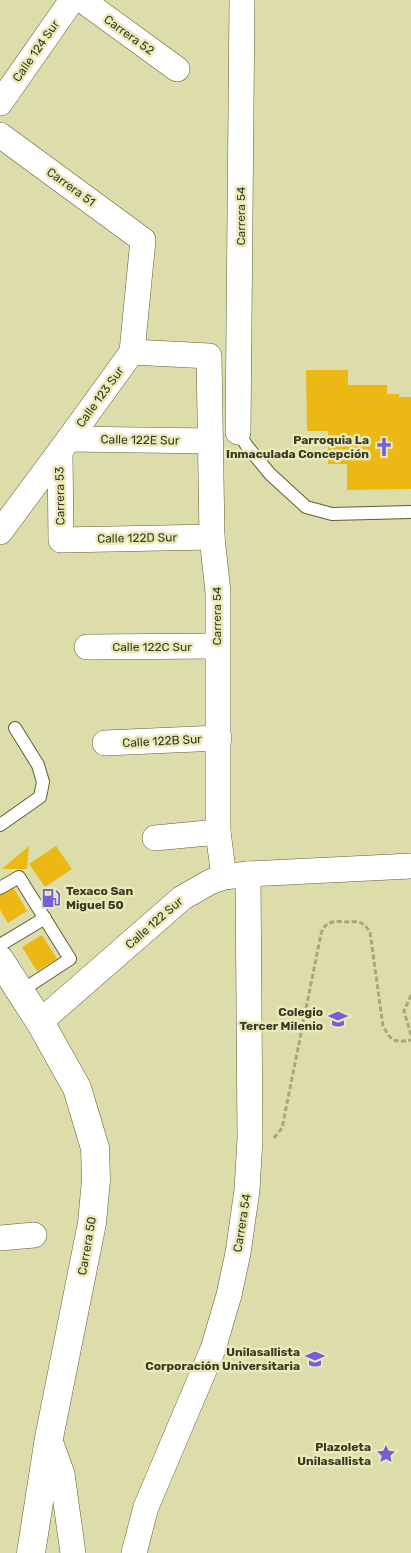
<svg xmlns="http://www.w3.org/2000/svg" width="411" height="1553" font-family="Rubik,sans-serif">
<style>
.building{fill:#ecb814}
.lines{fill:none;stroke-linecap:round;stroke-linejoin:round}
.lane-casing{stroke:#605f32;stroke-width:14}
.street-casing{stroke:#605f32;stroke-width:26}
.secondary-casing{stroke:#605f32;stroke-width:29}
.path{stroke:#a7a77f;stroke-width:3;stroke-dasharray:5 2.5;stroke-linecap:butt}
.lane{stroke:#fff;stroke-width:12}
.street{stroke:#fff;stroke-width:25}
.secondary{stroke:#fff;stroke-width:28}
.labels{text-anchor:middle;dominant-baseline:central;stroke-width:5;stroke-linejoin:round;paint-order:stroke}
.street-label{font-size:12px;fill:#383824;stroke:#eaeab8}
.poi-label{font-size:12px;font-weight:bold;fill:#383824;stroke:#eaeab8;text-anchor:end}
</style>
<rect width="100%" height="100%" fill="#ddddab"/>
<g class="building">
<path d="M306,370h42v15h39v9h12v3h12v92l-64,1v-26h-19v-33h-21z"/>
<path d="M29,846l-2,23h-25z"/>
<path d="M56,846l16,23 -27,18 -16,-23z"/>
<path d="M13,887l14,24 -19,12 -8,-13v-15z"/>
<path d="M42,935l15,24 -20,12 -15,-24z"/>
</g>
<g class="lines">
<g class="lane-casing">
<g id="lane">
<path d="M238,432l9,14 23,28 36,33 26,7 79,-2"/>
<path d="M0,825l40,-28 3,-15 -5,-17 -23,-37"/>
<path d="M0,888l19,-11 51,82 -49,32"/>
<path d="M0,945l45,-27"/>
</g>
</g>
<g class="street-casing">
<g id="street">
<path d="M82,0l95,69"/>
<path d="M0,103l72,-103"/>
<path d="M0,135l143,105 -11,112 -63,87 -69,93"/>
<path d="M132,352l77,4 3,181 6,55v240l6,45"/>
<path d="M238,432l4,-432"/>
<path d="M69,439l141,2"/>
<path d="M60,452l1,88 151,-3"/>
<path d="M87,647l130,-1"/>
<path d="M105,743l114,-5"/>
<path d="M155,838l63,-6"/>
<path d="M40,1022l142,-124 28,-16 14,-5 24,-3 163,-8"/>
<path d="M0,1238l34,-3"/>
<path d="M49,1438l13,36 11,79"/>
<path d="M134,1553l12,-46 67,-158 16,-54 9,-42 9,-63 3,-51 -2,-265"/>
</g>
</g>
<g class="secondary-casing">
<path id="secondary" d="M0,960l40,62 37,66 18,60 1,32 -4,43 -43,215 -18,115"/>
</g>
<g class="path">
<path d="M411,995l-7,16 7,24"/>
<path d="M274,1138l8,-10 39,-194c4,-14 15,-13 27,-12 4,0 9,-1 13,1 4,1 6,5 9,9l13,94c8,15 11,17 28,14"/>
</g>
<use href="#lane" class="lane"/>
<use href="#street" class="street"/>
<use href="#secondary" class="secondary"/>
</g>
<defs>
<g id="church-bare" transform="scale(1.5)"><path d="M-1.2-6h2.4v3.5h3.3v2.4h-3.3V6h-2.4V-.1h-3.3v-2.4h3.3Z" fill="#755fd9" stroke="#eaeab8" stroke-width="2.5" paint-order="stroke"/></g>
<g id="fuel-bare" transform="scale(1.5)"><path d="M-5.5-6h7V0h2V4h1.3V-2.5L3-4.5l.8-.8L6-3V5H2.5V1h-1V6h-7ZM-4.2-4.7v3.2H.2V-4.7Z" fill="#755fd9" stroke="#eaeab8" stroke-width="2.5" paint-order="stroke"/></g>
<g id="school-bare" transform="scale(1.5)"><path d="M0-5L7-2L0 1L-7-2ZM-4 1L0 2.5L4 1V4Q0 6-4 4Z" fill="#755fd9" stroke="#eaeab8" stroke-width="2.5" paint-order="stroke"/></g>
<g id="university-bare" transform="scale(1.5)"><path d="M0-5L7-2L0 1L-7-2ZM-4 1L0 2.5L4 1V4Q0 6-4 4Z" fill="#755fd9" stroke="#eaeab8" stroke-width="2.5" paint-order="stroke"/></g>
<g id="sight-bare" transform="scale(1.5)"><path d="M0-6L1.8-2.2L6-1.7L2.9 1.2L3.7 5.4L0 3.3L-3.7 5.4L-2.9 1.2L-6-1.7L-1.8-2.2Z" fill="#755fd9" stroke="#eaeab8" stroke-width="2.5" paint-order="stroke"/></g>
</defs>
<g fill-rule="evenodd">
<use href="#church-bare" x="384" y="447"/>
<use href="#fuel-bare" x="51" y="898"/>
<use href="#school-bare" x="338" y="1019"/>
<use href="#university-bare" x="315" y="1359"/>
<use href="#sight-bare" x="386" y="1454"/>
</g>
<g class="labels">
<g class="street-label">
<text transform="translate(129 35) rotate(36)">Carrera 52</text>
<text transform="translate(36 51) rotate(-55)">Calle 124 Sur</text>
<text transform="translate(71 187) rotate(36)">Carrera 51</text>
<text transform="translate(241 216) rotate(-90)">Carrera 54</text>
<text transform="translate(100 397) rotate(-54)">Calle 123 Sur</text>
<text transform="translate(140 440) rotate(1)">Calle 122E Sur</text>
<text transform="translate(60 496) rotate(-91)">Carrera 53</text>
<text transform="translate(137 538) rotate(-1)">Calle 122D Sur</text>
<text transform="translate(217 616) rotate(-90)">Carrera 54</text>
<text x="152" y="647">Calle 122C Sur</text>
<text transform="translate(162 741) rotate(-3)">Calle 122B Sur</text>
<text transform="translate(154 923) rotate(-41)">Calle 122 Sur</text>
<text transform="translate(242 1223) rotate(-81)">Carrera 54</text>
<text transform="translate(87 1246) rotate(-80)">Carrera 50</text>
</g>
<g class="poi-label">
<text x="369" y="440">Parroquia La<tspan x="369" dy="14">Inmaculada Concepción</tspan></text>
<text x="66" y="891" text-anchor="start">Texaco San<tspan x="66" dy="14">Miguel 50</tspan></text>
<text x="323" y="1012">Colegio<tspan x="323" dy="14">Tercer Milenio</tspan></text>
<text x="300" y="1352">Unilasallista<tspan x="300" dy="14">Corporación Universitaria</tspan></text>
<text x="371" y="1447">Plazoleta<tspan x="371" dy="14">Unilasallista</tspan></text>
</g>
</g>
</svg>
